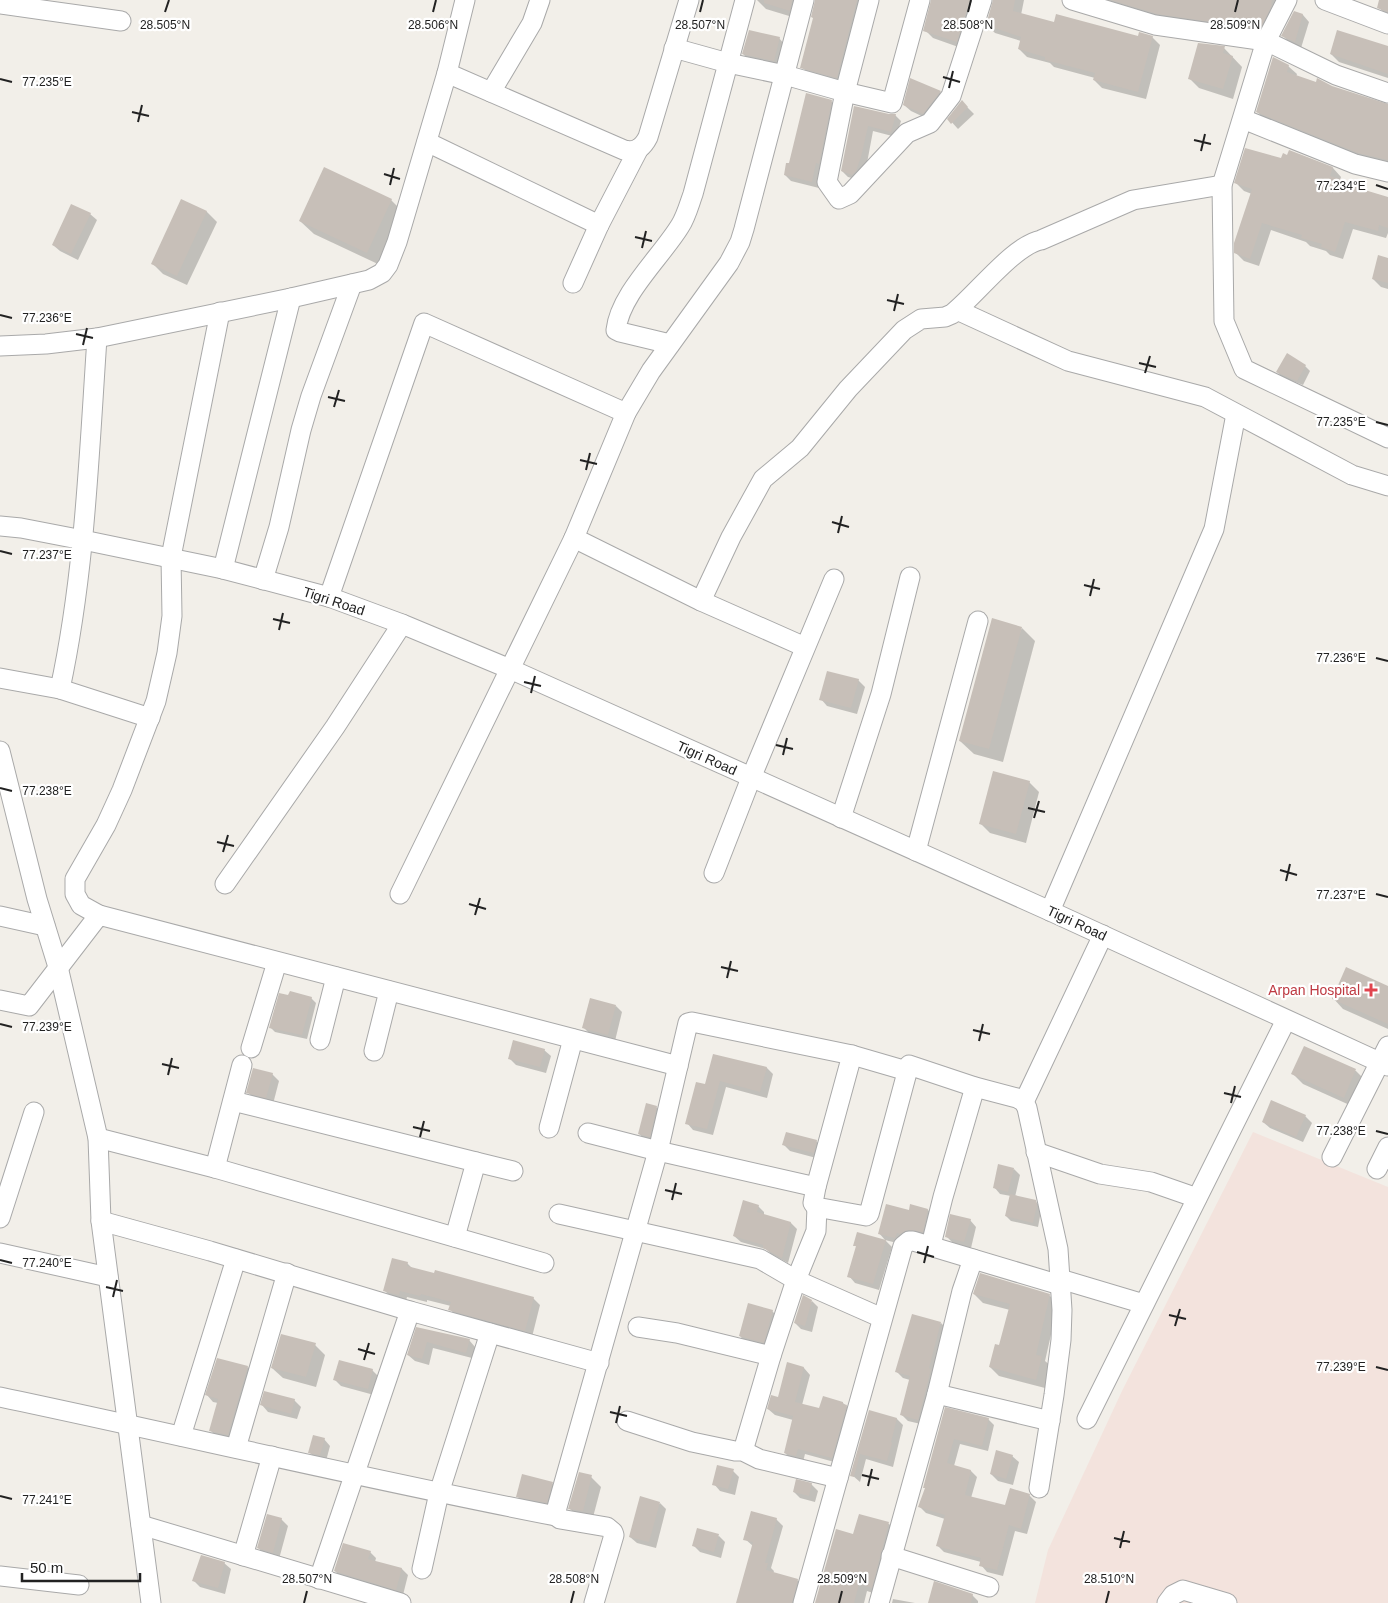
<svg xmlns="http://www.w3.org/2000/svg" width="1388" height="1603" font-family="Helvetica,sans-serif">
<style>
.military{fill:#f3e3dd}
.shadow{fill:#0003}
.building{fill:#c7bfb8}
.lines{fill:none;stroke-linecap:round;stroke-linejoin:round}
.minor-casing{stroke:#a9a9a9;stroke-width:21}
.minor{stroke:#fff;stroke-width:19}
.ticks{fill:none;stroke:#222;stroke-width:2}
.health-dot{fill:#e0444e;stroke:#fff;stroke-width:2}
.labels{text-anchor:middle;dominant-baseline:central;stroke-width:4.5;stroke-linejoin:round;paint-order:stroke}
.street-label{font-size:14px;fill:#222;stroke:#fff}
.health-label{font-size:14px;fill:#be3a42;stroke:#fff;text-anchor:end}
.ticks-label{font-size:12px;text-anchor:middle;fill:#222;stroke:#fff;stroke-width:4.5;stroke-linejoin:round;paint-order:stroke}
</style>
<rect width="100%" height="100%" fill="#f2efe9"/>
<path class="military" d="M1253,1132l135,55v416h-353l13,-53 74,-159z"/>
<g class="shadow">
<path d="M757,0h50l-8,19 -33,-10z"/>
<path d="M820,0h42l-15,87 -35,-10 -10,-10z"/>
<path d="M932,0h50l-18,49 -31,-11 -8,-8z"/>
<path d="M994,0h30l-3,15 34,9 84,14 13,-1 8,8 -14,54 -44,-11 -8,-8 1,-2 -41,-11 -4,-4 -23,-6 -8,-8 2,-8 -26,-8 -8,-8z"/>
<path d="M1093,0h189l-13,37 -102,-15z"/>
<path d="M1380,0h8v16l-10,-9z"/>
<path d="M1294,13l9,2 6,7 -8,26 -12,-6 -6,-6z"/>
<path d="M779,38l6,7 -5,22 -30,-6 -7,-7z"/>
<path d="M1388,47v31l-49,-16 -8,-8z"/>
<path d="M1224,48l18,19 -9,32 -34,-11 -10,-10z"/>
<path d="M1288,66l9,8 -1,3 92,29v60l-20,-5 -102,-41 -9,-8z"/>
<path d="M940,92l6,6 -16,22 -19,-9 -7,-6z"/>
<path d="M831,101l7,7 -19,80 -28,-7 -6,-6z"/>
<path d="M962,102l12,12 -16,15 -9,-10z"/>
<path d="M855,107l34,8h6l6,6 -5,16 -23,-6 -6,32 -8,17 -11,-3 -6,-6z"/>
<path d="M1290,151l43,17 8,9 -1,3 18,6 5,4 25,8v35l-2,5 -33,-9 -10,30 -13,-4 -4,-4 -16,-5 -4,-4 -35,-12 -12,36 -15,-5 -8,-8 16,-59 -8,-3 -8,-8 52,-27z"/>
<path d="M391,200l13,13 -24,52 -66,-31 -14,-13z"/>
<path d="M182,201l25,11 10,10 -30,63 -24,-11 -10,-10z"/>
<path d="M90,214l7,6 -19,40 -18,-9 -7,-6z"/>
<path d="M1388,259v30l-7,-2 -8,-8z"/>
<path d="M1305,366l5,5 -7,14 -21,-8 -5,-5z"/>
<path d="M1022,628l13,13 -32,121 -29,-8 -14,-13z"/>
<path d="M858,680l7,7 -8,27 -30,-8 -6,-7z"/>
<path d="M1029,782l10,10 -13,51 -36,-10 -10,-10z"/>
<path d="M1388,987v42l-45,-20 -10,-11z"/>
<path d="M311,998l5,5 -9,36 -32,-7 -5,-5z"/>
<path d="M616,1006l6,6 -7,29 -25,-7 -7,-7z"/>
<path d="M1305,1048l51,23 10,10 -12,26 -51,-23 -10,-10z"/>
<path d="M544,1050l7,6 -5,17 -30,-8 -6,-6z"/>
<path d="M714,1055l53,13 6,6 -6,24 -41,-11 -13,48 -20,-5 -6,-7 19,-37z"/>
<path d="M272,1074l7,7 -6,23 -19,-5 -6,-7z"/>
<path d="M656,1107l7,7 -7,29 -10,-3 -7,-6z"/>
<path d="M1305,1116l7,7 -9,19 -33,-14 -7,-6z"/>
<path d="M816,1141l7,7 -3,11 -30,-8 -7,-7z"/>
<path d="M1014,1169l6,6 -5,22 20,4 5,5 1,5 -3,16 -27,-6 -5,-5 5,-20 -11,-2 -6,-7z"/>
<path d="M758,1206l6,6v4l27,7 6,6 -9,34 -17,-9 -5,-5 -25,-7 -7,-6z"/>
<path d="M928,1210l6,7 -5,21 -28,6 -16,-4 -6,-7 31,-22z"/>
<path d="M970,1220l6,7 -5,21 -18,-5 -7,-7z"/>
<path d="M858,1234l28,7 6,6 -13,43 -24,-7 -6,-7 8,-28 -2,-3z"/>
<path d="M407,1263l6,6 120,29 7,7 -8,32 -76,-21 -6,-7 1,-3 -24,-6v2l-20,-5 -1,4 -15,-4 -6,-6z"/>
<path d="M974,1294l75,1 9,9 -13,57 6,5 -6,22 -46,-12 -9,-9 10,-21 10,-36 -27,-7z"/>
<path d="M812,1301l6,6 -6,25 -11,-3 -6,-6z"/>
<path d="M772,1311l7,7 -9,30 -24,-5 -6,-7z"/>
<path d="M941,1323l6,6 -22,96 -17,-4 -7,-7 9,-34 -7,-2 -7,-7z"/>
<path d="M417,1329l52,11 6,7 -3,11 -39,-10 -4,17 -14,-4 -7,-6z"/>
<path d="M315,1345l10,10 -9,32 -33,-9 -11,-10z"/>
<path d="M788,1364l16,4 6,7 -8,30 18,5 23,-7 10,9 -15,51 -33,-9 -2,8 -12,-3 -6,-6 8,-33 -18,-5 -7,-6 11,-10z"/>
<path d="M248,1367l6,7 -20,67 -17,-4 -6,-6 7,-28 -5,-1 -6,-7z"/>
<path d="M372,1370l7,7 -5,18 -33,-9 -6,-6z"/>
<path d="M294,1400l7,7 -4,12 -29,-7 -6,-7z"/>
<path d="M946,1409l42,10 6,6 -6,26 -28,-7 -6,22 17,5 6,6 -6,21 35,9 23,-12 7,7 -9,32 -12,-3 -12,45 -16,-4 -6,-7v-3l-37,-10 -6,-6 7,-27 -19,-6 -6,-6 6,-18 -2,-2z"/>
<path d="M870,1412l27,7 6,6 -10,42 -27,-8 -6,23 -8,-7z"/>
<path d="M324,1439l6,7 -4,15 -10,-2 -7,-7z"/>
<path d="M1012,1456l7,6 -6,23 -15,-4 -7,-7z"/>
<path d="M733,1471l6,6 -4,18 -15,-4 -6,-7z"/>
<path d="M591,1477l10,10 -9,34 -12,-2 -10,-10z"/>
<path d="M552,1483l6,7 -5,18 -29,-5 -7,-7z"/>
<path d="M811,1484l7,7 -3,11 -15,-4 -6,-6z"/>
<path d="M660,1503l6,6 -10,39 -19,-5 -7,-6z"/>
<path d="M859,1516l30,8 7,7 -17,64 -12,-4 -3,12h-48l38,-68z"/>
<path d="M281,1519l7,7 -9,33 -14,-5 -7,-6z"/>
<path d="M776,1519l7,7 -12,42 3,3 -1,3 24,6 7,7 -4,16h-62l15,-57 -8,-7z"/>
<path d="M719,1536l6,6 -4,16 -21,-6 -6,-6z"/>
<path d="M370,1552l6,6 -1,4 27,7 6,6 -5,20 -62,-18 -6,-6z"/>
<path d="M224,1563l7,6 -6,25 -25,-7 -6,-6z"/>
<path d="M972,1595l6,6v2h-49z"/>
<path d="M893,1599l22,4h-23z"/>
</g>
<g class="building">
<path d="M764,0h28l-2,11 -26,-8z"/>
<path d="M815,0h42l-20,78 -37,-10 13,-50 -2,-1z"/>
<path d="M931,0h39l-13,42 -34,-11z"/>
<path d="M993,0h22l-2,11 41,11 2,-8 82,22 1,-4 14,4 -15,56 -45,-12 2,-7 -50,-13v-3l-27,-8 3,-12 -35,-12z"/>
<path d="M1111,0h161l-1,5h1l-12,24 -103,-15z"/>
<path d="M1379,0h9v12l-11,-4z"/>
<path d="M1294,11l9,3 -8,28 -14,-6z"/>
<path d="M749,30l31,7 -6,24 -32,-7z"/>
<path d="M1337,30l51,16v28l-58,-20z"/>
<path d="M1198,43l27,3 -2,7 10,3 -10,33 -35,-10z"/>
<path d="M1273,57l16,8 -2,7 29,10 1,-4 15,8 56,18v56l-30,-7 -102,-41z"/>
<path d="M910,78l31,13 -18,23 -20,-9z"/>
<path d="M806,93l26,7 -13,64 -3,-1 -4,19 -28,-7 2,-12h3z"/>
<path d="M962,100l6,7 -17,17 -4,-5z"/>
<path d="M854,106l35,8h7l-5,18 -23,-6 -7,31 -5,14 -4,4 -11,-4z"/>
<path d="M1245,148l36,10 2,-5 4,2 2,-5 44,17 -3,9 29,9 -1,3 30,9v31l-9,-3 -1,6 -33,-9 -10,30 -14,-5 1,-3 -21,-6 1,-3 -40,-12 -12,36 -16,-6v-10l18,-54 -18,-6z"/>
<path d="M324,167l68,32 -25,54 -68,-32z"/>
<path d="M181,199l26,12 -30,65 -26,-12z"/>
<path d="M71,204l20,9 -20,41 -19,-9z"/>
<path d="M1378,255l10,3v25l-16,-4z"/>
<path d="M1287,353l19,12 -9,16 -21,-9z"/>
<path d="M992,618l30,9 -33,122 -30,-8z"/>
<path d="M827,671l32,8 -8,29 -32,-8z"/>
<path d="M993,771l37,10 -14,53 -37,-10z"/>
<path d="M1346,967l42,19v38l-56,-25z"/>
<path d="M290,991l22,6 -10,38 -33,-7 10,-35 9,2z"/>
<path d="M590,998l26,7 -8,30 -26,-7z"/>
<path d="M513,1040l32,9 -5,18 -32,-8z"/>
<path d="M1304,1046l52,23 -12,29 -53,-24z"/>
<path d="M713,1054l54,13 -7,25 -40,-11 -13,48 -22,-5 11,-42 9,2z"/>
<path d="M253,1068l20,5 -7,25 -20,-5z"/>
<path d="M1271,1100l35,15 -10,22 -34,-15z"/>
<path d="M646,1103l11,3 -7,31 -12,-3z"/>
<path d="M786,1132l31,8 -3,13 -32,-8z"/>
<path d="M998,1164l16,4 -6,24 -15,-4z"/>
<path d="M1010,1194l26,6 1,5 -4,18 -28,-7z"/>
<path d="M743,1200l16,5 -2,7 34,10 -9,36 -19,-10v-3l-30,-9z"/>
<path d="M886,1204l23,6 1,-6 18,5 -5,23 -15,-2 -8,4 -3,-1 -2,5 -17,-4z"/>
<path d="M950,1214l21,5 -7,23 -19,-5z"/>
<path d="M857,1232l29,8 -13,44 -26,-7 9,-31h-3z"/>
<path d="M392,1258l16,4 -1,4 27,7 1,-3 99,27 -9,34 -77,-21 3,-8 -30,-8 -1,2 -20,-5 -1,4 -16,-4z"/>
<path d="M980,1273l70,21 -14,61 6,1 -6,24 -47,-13 6,-23 4,1 11,-41 -37,-10z"/>
<path d="M803,1295l9,5 -7,26 -11,-3z"/>
<path d="M748,1303l25,7 -9,33 -25,-7z"/>
<path d="M912,1314l29,8 -12,46 2,1 -13,51 -18,-5 10,-39 -15,-4z"/>
<path d="M416,1327l54,12 -4,14 -39,-11 -5,17 -15,-4z"/>
<path d="M281,1334l35,9 -10,34 -35,-9z"/>
<path d="M217,1358l31,8 -20,69 -19,-4 9,-32 -13,-4z"/>
<path d="M339,1360l34,9 -5,20 -35,-9z"/>
<path d="M787,1362l17,5 -9,35 24,6 4,-12 20,6v2l4,1 -15,53 -34,-9 -2,7 -12,-3 9,-37 -26,-7 4,-14 7,2z"/>
<path d="M264,1391l31,8 -4,15 -31,-9z"/>
<path d="M945,1407l44,11 -7,28 -28,-7 -7,24 24,7 -6,25 40,10 5,-17 20,6 -9,35 -12,-4 -12,45 -18,-4 2,-8 -45,-12 9,-31 -27,-8 7,-19h-2z"/>
<path d="M869,1410l28,8 -6,24 1,1 -5,18 -27,-7 -6,23 -4,-1z"/>
<path d="M313,1435l12,3 -5,17 -12,-2z"/>
<path d="M996,1450l17,5 -7,24 -16,-5z"/>
<path d="M717,1465l17,4 -6,20 -16,-4z"/>
<path d="M579,1472l13,3 -9,36 -15,-2z"/>
<path d="M522,1474l31,8 -6,21 -31,-6z"/>
<path d="M796,1479l16,4 -3,13 -16,-4z"/>
<path d="M640,1496l20,6 -11,40 -20,-5z"/>
<path d="M751,1511l26,7 -12,45h3l-2,7 32,9 -6,24h-56l17,-61 -10,-2z"/>
<path d="M267,1514l15,4 -9,35 -16,-5z"/>
<path d="M859,1514l30,8 -17,66 -13,-4 -5,19h-39l21,-74 17,5z"/>
<path d="M697,1528l22,6 -5,18 -22,-6z"/>
<path d="M343,1543l28,8 -3,8 34,9 -6,22 -62,-19z"/>
<path d="M201,1555l24,7 -7,26 -26,-7z"/>
<path d="M934,1581l39,13 -2,9h-43z"/>
</g>
<g class="lines">
<g class="minor-casing">
<g id="minor">
<path d="M869,0l-24,92 -18,90 12,17 11,-5 57,-61 23,-10 21,-27 31,-96"/>
<path d="M1072,0l83,25 111,16 70,34 52,18"/>
<path d="M1287,0l-21,41 -44,144 2,136 20,48 144,69"/>
<path d="M1325,0l63,24"/>
<path d="M0,4l121,17"/>
<path d="M674,48l54,15 57,12 60,17 47,11 28,-103"/>
<path d="M447,73l177,77c12,3 19,-3 24,-13l41,-137"/>
<path d="M491,92l41,-69 8,-23"/>
<path d="M1243,119l112,45 33,8"/>
<path d="M427,142l172,83"/>
<path d="M573,283l26,-58 40,-77"/>
<path d="M957,310l111,51 137,36 147,78 36,11"/>
<path d="M670,344l-50,-12 -4,-2c4,-36 45,-73 64,-104 6,-9 9,-21 13,-32l52,-194"/>
<path d="M0,346l46,-2 51,-6 194,-40 78,-18 13,-7 6,-8 9,-23 50,-169 18,-73"/>
<path d="M0,526l21,2 62,12 140,29 106,28 73,27 108,45 540,242 338,155"/>
<path d="M574,538l127,63 104,46"/>
<path d="M223,569l68,-271"/>
<path d="M263,580l16,-53 22,-97 10,-34 41,-112"/>
<path d="M329,597l95,-274 202,90"/>
<path d="M701,601l30,-64 32,-58 37,-31 48,-59 56,-59 17,-11 24,-2 7,-3c24,-19 62,-69 89,-74l92,-40 89,-15"/>
<path d="M0,678l60,11 90,29"/>
<path d="M60,689c25,-116 29,-234 37,-351"/>
<path d="M0,751l37,148 21,68 40,171 3,83 50,382"/>
<path d="M841,818l40,-124 29,-117"/>
<path d="M916,851l62,-230"/>
<path d="M714,873l37,-95 83,-199"/>
<path d="M225,884l110,-157 67,-103"/>
<path d="M400,894l174,-356 52,-125 25,-42 78,-108 11,-21 4,-13 60,-229"/>
<path d="M1050,911l164,-382 22,-115"/>
<path d="M99,915l-18,-10 -6,-11v-15l31,-54 16,-35 34,-89 11,-48 5,-37 -1,-59 49,-245"/>
<path d="M0,916l45,10"/>
<path d="M0,1000l29,6 70,-91 579,151"/>
<path d="M320,1040l16,-63"/>
<path d="M251,1048l26,-86"/>
<path d="M374,1051l15,-60"/>
<path d="M852,1055l-36,132 -3,16 3,4 50,9 3,-2 40,-149 66,22 42,11 7,4 3,6 31,141 4,61 -1,30 -7,55 -15,93"/>
<path d="M233,1101l243,61 -21,75"/>
<path d="M1024,1102l79,-167"/>
<path d="M549,1128l24,-89"/>
<path d="M588,1133l70,18 158,36"/>
<path d="M98,1138l117,30 329,95"/>
<path d="M1036,1152l64,22 51,8 46,16"/>
<path d="M1332,1157l56,-111"/>
<path d="M476,1162l37,9"/>
<path d="M215,1168l27,-103"/>
<path d="M1377,1169l11,-22"/>
<path d="M559,1214l201,45 36,21 86,38"/>
<path d="M0,1218l34,-106"/>
<path d="M101,1221l109,30 200,60 189,52"/>
<path d="M931,1245l12,-48 32,-110"/>
<path d="M0,1253l108,24"/>
<path d="M1060,1279l84,25"/>
<path d="M638,1327l39,6 94,23"/>
<path d="M937,1394l113,27"/>
<path d="M0,1397c185,39 370,83 556,119"/>
<path d="M1087,1419l199,-399"/>
<path d="M627,1421l65,21 43,9h8l16,8 79,19"/>
<path d="M181,1436l55,-177"/>
<path d="M236,1448l51,-175"/>
<path d="M743,1451l28,-95 25,-76 20,-49 1,-24"/>
<path d="M141,1525l260,78"/>
<path d="M243,1556l29,-100"/>
<path d="M891,1556l98,31"/>
<path d="M422,1569l17,-76 51,-160"/>
<path d="M0,1576l79,9"/>
<path d="M319,1579l91,-268"/>
<path d="M594,1603l20,-68 -1,-3 -6,-5 -47,-8 -4,-3v-5l102,-360 30,-128 4,-1 160,33 55,16"/>
<path d="M803,1603l100,-357 6,-5h4l147,44"/>
<path d="M879,1603l58,-209 25,-103 11,-32"/>
<path d="M1167,1603l6,-8 10,-5 44,13"/>
</g>
</g>
<use href="#minor" class="minor"/>
</g>
<path class="ticks" d="M165,12l4,-12M433,12l3,-12M700,12l3,-12M968,12l3,-12M1235,12l3,-12M943,77l17,5M0,79l12,3M949,88l4,-17M132,112l17,4M138,122l4,-17M1194,140l17,4M1201,151l4,-17M384,174l16,5M390,185l4,-17M1376,185l12,4M635,237l17,4M642,248l4,-17M887,300l17,4M894,311l4,-17M0,315l12,3M76,334l17,4M83,345l4,-17M1139,363l17,4M1145,373l5,-17M328,397l17,4M334,407l5,-17M1376,422l12,3M580,460l17,4M586,470l4,-17M832,522l17,5M838,533l4,-17M0,551l12,3M1084,585l16,4M1090,596l4,-17M273,619l17,4M279,630l4,-17M1376,658l12,3M524,682l17,4M531,693l4,-17M776,745l17,4M783,755l4,-17M0,788l12,3M1028,808l17,4M1034,818l5,-17M217,842l17,4M223,852l5,-17M1280,870l17,5M1286,881l4,-17M1376,894l12,3M469,904l17,5M475,915l5,-17M721,967l17,4M727,978l4,-17M0,1024l12,3M973,1030l17,4M979,1041l4,-17M162,1064l17,4M168,1075l4,-17M1224,1093l17,4M1231,1103l4,-17M413,1127l17,4M1376,1131l12,3M420,1137l4,-16M665,1190l17,4M672,1200l4,-17M917,1252l17,5M0,1260l12,3M924,1263l4,-17M106,1287l17,4M113,1297l4,-17M1169,1315l17,4M1175,1326l5,-17M358,1349l17,5M364,1360l5,-17M1376,1367l12,3M610,1412l17,4M616,1423l4,-17M862,1475l17,4M868,1486l4,-17M0,1496l12,3M1114,1538l16,4M1120,1548l4,-17M304,1603l3,-12M571,1603l3,-12M839,1603l3,-12M1106,1603l3,-12"/>
<path class="health-dot" d="M1368.5 982.5h5v5h5v5h-5v5h-5v-5h-5v-5h5z"/>
<g class="labels">
<g class="street-label">
<text transform="translate(334 601) rotate(18)">Tigri Road</text>
<text transform="translate(707 758) rotate(24)">Tigri Road</text>
<text transform="translate(1077 923) rotate(25)">Tigri Road</text>
</g>
<g class="health-label">
<text x="1360" y="990">Arpan Hospital</text>
</g>
</g>
<g class="ticks-label">
<text x="968" y="29">28.508°N</text>
<text x="165" y="29">28.505°N</text>
<text x="433" y="29">28.506°N</text>
<text x="700" y="29">28.507°N</text>
<text x="1235" y="29">28.509°N</text>
<text x="47" y="86">77.235°E</text>
<text x="1341" y="190">77.234°E</text>
<text x="47" y="322">77.236°E</text>
<text x="1341" y="426">77.235°E</text>
<text x="47" y="559">77.237°E</text>
<text x="1341" y="662">77.236°E</text>
<text x="47" y="795">77.238°E</text>
<text x="1341" y="899">77.237°E</text>
<text x="47" y="1031">77.239°E</text>
<text x="1341" y="1135">77.238°E</text>
<text x="47" y="1267">77.240°E</text>
<text x="1341" y="1371">77.239°E</text>
<text x="47" y="1504">77.241°E</text>
<text x="307" y="1583">28.507°N</text>
<text x="574" y="1583">28.508°N</text>
<text x="842" y="1583">28.509°N</text>
<text x="1109" y="1583">28.510°N</text>
</g>
<path d="M22 1573v8h118v-8" fill="none" stroke="#222222" stroke-width="2.5"/>
<text x="30" y="1573" font-size="15" fill="#222222" stroke="#ffffff" stroke-width="4" paint-order="stroke">50 m</text>
</svg>
